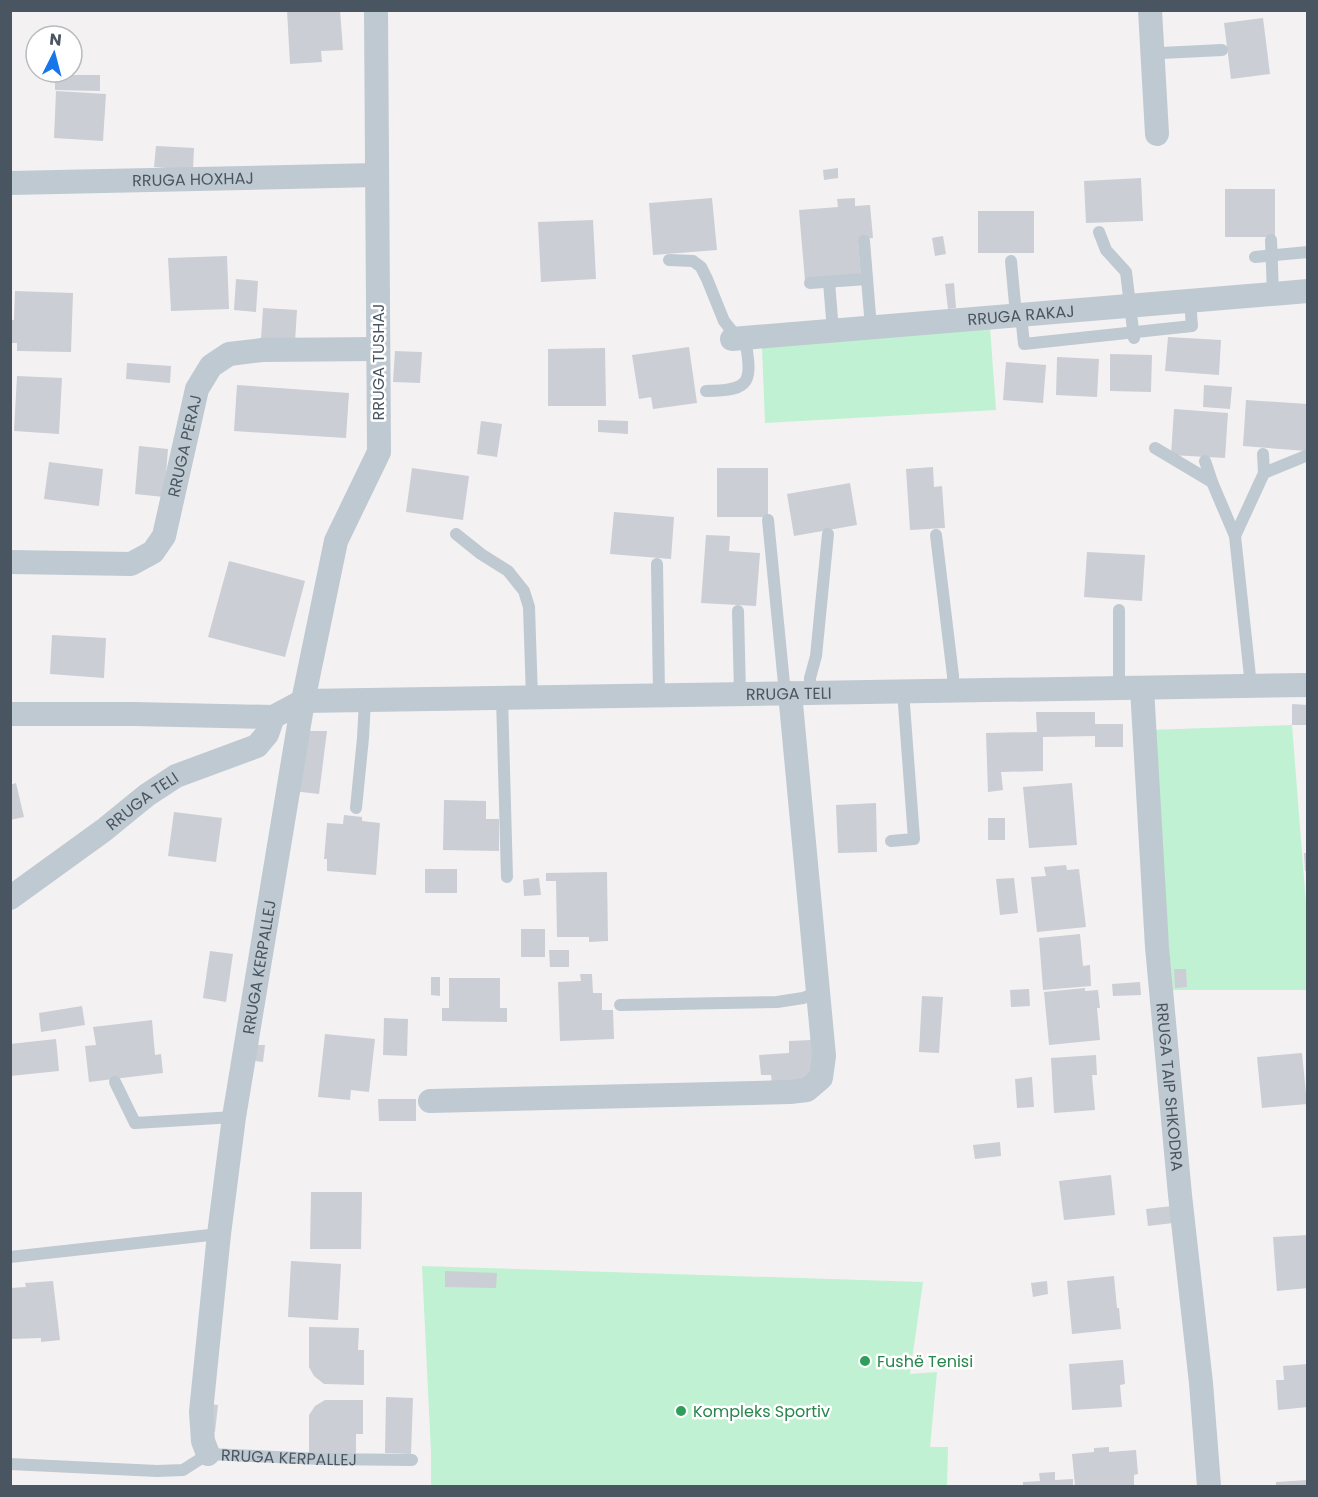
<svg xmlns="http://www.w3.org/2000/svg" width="1318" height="1497" font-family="Poppins,sans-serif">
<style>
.green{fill:#c0f1d2}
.building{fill:#cbced4}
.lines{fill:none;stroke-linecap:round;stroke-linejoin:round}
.lane{stroke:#bfc9d1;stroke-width:12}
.street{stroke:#bfc9d1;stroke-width:24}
.leisure-dot{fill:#2e9e5b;stroke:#fff;stroke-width:2}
.labels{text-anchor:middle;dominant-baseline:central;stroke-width:5;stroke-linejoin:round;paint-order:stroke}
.street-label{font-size:16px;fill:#495560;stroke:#fff}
.leisure-label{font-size:16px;fill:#27864d;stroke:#fff;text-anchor:start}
</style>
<rect width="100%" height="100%" fill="#f4f1f2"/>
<g class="green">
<path d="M990,328l6,82 -231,13 -3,-75z"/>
<path d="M1292,725l15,192v73h-134l-25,-260z"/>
<path d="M422,1266l501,16 -13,92 27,-2 -7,75h18l-1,39h-516v-34z"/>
</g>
<g class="building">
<path d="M287,10h53l3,40 -22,1 1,11 -32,2z"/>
<path d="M1263,18l7,56 -39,5 -7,-56z"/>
<path d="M55,75h45v16l-45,-1z"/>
<path d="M56,91l50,3 -3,47 -49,-3z"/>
<path d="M156,146l38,2 -1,22 -39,-3z"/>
<path d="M838,168v10l-14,2 -1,-10z"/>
<path d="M1141,178l2,43 -57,2 -2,-42z"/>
<rect x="1225" y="189" width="50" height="48"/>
<path d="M712,198l5,52 -64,5 -4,-52z"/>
<path d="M855,198v8l15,-1 3,33 -15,1 3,38 -56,4 -6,-71 39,-3 -1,-8z"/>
<rect x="978" y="211" width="56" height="42"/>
<path d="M593,220l3,59 -55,3 -3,-60z"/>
<path d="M943,236l3,18 -11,2 -3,-18z"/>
<path d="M227,256l2,53 -58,2 -3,-53z"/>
<path d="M236,279l22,2 -2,31 -22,-2z"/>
<path d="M954,283l2,25 -8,1 -3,-25z"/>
<path d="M15,291l58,2 -2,59 -54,-1v-8h-7v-23h4z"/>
<path d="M263,308l34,2 -2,32 -34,-3z"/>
<path d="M1168,337l53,3 -2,35 -54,-4z"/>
<path d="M689,347l8,56 -44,6 -2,-12 -12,2 -7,-44z"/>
<path d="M605,348l1,58h-58v-57z"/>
<path d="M395,351l27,1 -2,31 -27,-1z"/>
<path d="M1110,354l42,1 -1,37 -41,-1z"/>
<path d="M1057,357l42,2 -2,38 -41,-2z"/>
<path d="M1006,362l40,3 -3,38 -40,-3z"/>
<path d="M127,363l44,3 -1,17 -44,-4z"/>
<path d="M17,376l45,2 -3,56 -45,-3z"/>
<path d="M237,385l112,8 -3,45 -112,-7z"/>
<path d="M1204,385l28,2 -2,22 -27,-2z"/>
<path d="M1246,400l62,4 -2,47 -63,-5z"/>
<path d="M1174,409l54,4 -3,45 -54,-3z"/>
<path d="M598,420l30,1v13l-30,-2z"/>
<path d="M481,421l21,3 -5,33 -20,-3z"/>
<path d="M139,446l29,3 -4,48 -29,-3z"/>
<path d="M49,462l54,7 -4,37 -55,-7z"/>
<path d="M933,467l1,20 8,-1 3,42 -35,2 -4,-61z"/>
<path d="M412,468l57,8 -6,44 -57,-8z"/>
<rect x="717" y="468" width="51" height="49"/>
<path d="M850,483l7,42 -63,11 -7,-42z"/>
<path d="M614,512l60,5 -3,42 -61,-5z"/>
<path d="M706,535l24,1 -1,15 31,2 -4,53 -55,-3z"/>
<path d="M1087,552l58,3 -3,46 -58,-4z"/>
<path d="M229,561l76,20 -20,76 -77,-20z"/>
<path d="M52,635l54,3 -2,40 -54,-4z"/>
<path d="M1292,704l16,1v20h-16z"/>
<path d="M1036,712h59v12h28v23h-28v-11l-52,1v34l-42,1 2,18 -15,2 -2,-59 51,-1z"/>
<path d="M304,731h23l-8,63 -26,-3z"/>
<path d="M16,783l8,34 -14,3v-35z"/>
<path d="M1072,783l5,62 -48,3 -6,-61z"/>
<path d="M444,800l42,1v18h13v32l-56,-1z"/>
<path d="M876,803l1,49 -39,1 -2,-48z"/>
<path d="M174,812l48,6 -6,44 -48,-6z"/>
<path d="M344,815l18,2v4l18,2 -4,52 -49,-4v-12h-3l3,-36 16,1z"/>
<rect x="988" y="818" width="17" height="22"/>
<path d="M1304,853h4v18h-3z"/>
<path d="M1066,865l1,5 12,-1 7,58 -49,5 -6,-55 15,-1 -2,-9z"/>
<rect x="425" y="869" width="32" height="24"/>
<path d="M607,872l1,69 -19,1v-5h-32l-1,-56h-10v-8z"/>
<path d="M539,878l2,17 -17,1 -1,-16z"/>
<path d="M1014,878l4,35 -18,2 -4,-36z"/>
<rect x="521" y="929" width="24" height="28"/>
<path d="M1080,934l3,32 7,-1 1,21 -48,4 -4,-52z"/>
<path d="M549,950h20v17h-19z"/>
<path d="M210,951l23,3 -7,48 -23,-4z"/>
<path d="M1174,969h12l1,18 -12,1z"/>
<path d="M580,974h12l1,19h9v17h11l1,29 -54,2 -2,-59 23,-1z"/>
<path d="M431,977h9v19l-9,-1z"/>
<path d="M449,978h51v30h7v14l-65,-1v-13h7z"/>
<path d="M1140,982l1,13 -28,1 -1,-12z"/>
<path d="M1085,988v3l13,-1 2,18h-3l3,32 -51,5 -5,-53z"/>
<path d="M1029,989l1,17 -19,1 -1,-17z"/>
<path d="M922,996l21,1 -4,56 -20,-1z"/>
<path d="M82,1006l3,19 -44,7 -2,-19z"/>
<path d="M384,1018l24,1 -1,37 -24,-1z"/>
<path d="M152,1020l3,35 6,-1 2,19 -74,9 -4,-36 11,-1 -3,-18z"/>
<path d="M325,1034l50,5 -6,53 -18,-2 -1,10 -32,-3z"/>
<path d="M56,1039l3,32 -49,5v-32z"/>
<path d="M811,1040l3,33 -3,6 -39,5 -1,-9h-10l-2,-20 30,-2v-12z"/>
<path d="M256,1045h9l-2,17 -8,-1z"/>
<path d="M1302,1053l5,51 -45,4 -5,-51z"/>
<path d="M1096,1055l1,20h-5l3,35 -41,3 -3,-55z"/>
<path d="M1032,1077l2,30 -17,1 -2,-29z"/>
<path d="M378,1099h38v22h-37z"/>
<path d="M1000,1142l1,14 -26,3 -2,-14z"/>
<path d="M1111,1175l4,40 -51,5 -5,-39z"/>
<path d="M311,1192h51l-1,57h-51z"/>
<path d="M1172,1206l1,17 -25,3 -2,-17z"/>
<path d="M1308,1235v53l-31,3 -4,-54z"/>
<path d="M291,1261l50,3 -3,56 -50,-3z"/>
<path d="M445,1271l52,2 -1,15 -51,-1z"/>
<path d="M1114,1276l3,32h2l2,21 -49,5 -5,-53z"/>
<path d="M53,1281l7,59 -19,2v-4l-31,1v-51l16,-1 -1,-4z"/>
<path d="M1047,1281l1,13 -15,3 -2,-14z"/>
<path d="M309,1327l50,1 -1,22h6v35l-40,-1 -10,-8 -5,-9z"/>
<path d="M1123,1360l2,24 -5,1 2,22 -50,3 -3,-46z"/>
<path d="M1308,1364v43l-30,3 -2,-30h8l-1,-14z"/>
<path d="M386,1397l27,1 -2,56 -26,-1z"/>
<path d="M325,1400h38v34h-7v22h-47v-41l6,-9z"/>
<path d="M210,1404l8,1 -3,27 -8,-1z"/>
<path d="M1109,1447v5l27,-2 2,24 -4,1v11h-59l-3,-32 22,-2v-4z"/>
<path d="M1055,1472v8l18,-1v7h-50v-4l17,-1 -1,-8z"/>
<path d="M1308,1480v6h-32v-4z"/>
</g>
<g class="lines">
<g class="lane">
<path d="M1153,51l8,2 61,-3"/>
<path d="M1099,232l7,18 20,22 8,66"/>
<path d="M1271,240l2,54"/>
<path d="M864,241l7,87"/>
<path d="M1255,257l53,-5"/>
<path d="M669,260l24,1 8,6 6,12 17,42 8,10v8"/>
<path d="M1011,261l5,54"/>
<path d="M829,282l4,49"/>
<path d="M810,283l57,-4"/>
<path d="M1021,315l3,29 168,-18 -2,-25"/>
<path d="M706,391c47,0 46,-10 39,-53"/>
<path d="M1155,448l57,34 23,54 16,150"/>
<path d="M1263,454l1,19"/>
<path d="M1205,461l7,21"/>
<path d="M768,520l17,174"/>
<path d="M456,534l25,20 27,17 16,20 5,16 3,91"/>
<path d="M936,535l17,141v14"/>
<path d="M1235,536l29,-63 44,-18"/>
<path d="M657,564l2,131"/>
<path d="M1119,610v78"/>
<path d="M738,611l2,83"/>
<path d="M810,693v-15l6,-22 12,-122"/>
<path d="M502,698l5,179"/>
<path d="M356,808l7,-70 2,-38"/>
<path d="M891,841l23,-2 -11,-148"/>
<path d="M620,1005l157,-3 26,-4 15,-5"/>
<path d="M115,1082l20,41 99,-6"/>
<path d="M10,1257l209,-23"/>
<path id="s1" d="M10,1464l147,7 26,-1 25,-16 113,5 91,1"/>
</g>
<g class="street">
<path d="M1150,10l7,124"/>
<path id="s2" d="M10,183l367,-8"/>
<path id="s3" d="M732,339l576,-48"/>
<path id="s4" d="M10,562l121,2 22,-12 11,-16 33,-147 14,-23 18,-12 33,-4 116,-1"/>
<path id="s5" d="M1142,688l15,259 23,248 21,188 8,103"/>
<path d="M10,714h124l139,3"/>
<path id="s6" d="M10,898l94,-68 43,-35 29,-19 81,-30 10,-12 6,-17 30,-16 1005,-16"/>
<path d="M430,1101l360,-9 17,-2 14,-12 3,-22 -34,-363"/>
<path id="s7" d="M208,1454l-5,-13 -2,-29 18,-178 15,-117 69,-416 33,-160 43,-89 -3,-442"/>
</g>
</g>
<g class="leisure-dot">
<circle cx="865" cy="1361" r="6"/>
<circle cx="681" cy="1411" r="6"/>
</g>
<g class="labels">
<g class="street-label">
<text stroke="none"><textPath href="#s2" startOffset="183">RRUGA HOXHAJ</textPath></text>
<text stroke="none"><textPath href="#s3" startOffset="290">RRUGA RAKAJ</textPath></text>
<text transform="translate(378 362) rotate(-90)">RRUGA TUSHAJ</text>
<text stroke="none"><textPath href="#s4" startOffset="258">RRUGA PERAJ</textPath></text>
<text stroke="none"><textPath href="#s6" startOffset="846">RRUGA TELI</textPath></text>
<text stroke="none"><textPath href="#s6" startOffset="164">RRUGA TELI</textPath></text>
<text stroke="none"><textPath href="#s7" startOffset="492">RRUGA KERPALLEJ</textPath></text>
<text stroke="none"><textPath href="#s5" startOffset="400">RRUGA TAIP SHKODRA</textPath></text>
<text stroke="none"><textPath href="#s1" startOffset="284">RRUGA KERPALLEJ</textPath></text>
</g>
<g class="leisure-label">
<text x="877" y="1361">Fushë Tenisi</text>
<text x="693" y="1411">Kompleks Sportiv</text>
</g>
</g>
<rect width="1318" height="1497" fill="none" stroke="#495560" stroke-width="24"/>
<g transform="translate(54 54) rotate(6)"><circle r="28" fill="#ffffff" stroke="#b6bbbf" stroke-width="1.5"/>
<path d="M0-4.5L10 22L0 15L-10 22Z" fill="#1676ea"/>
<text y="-9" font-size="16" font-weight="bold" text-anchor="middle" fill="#495560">N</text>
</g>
</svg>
